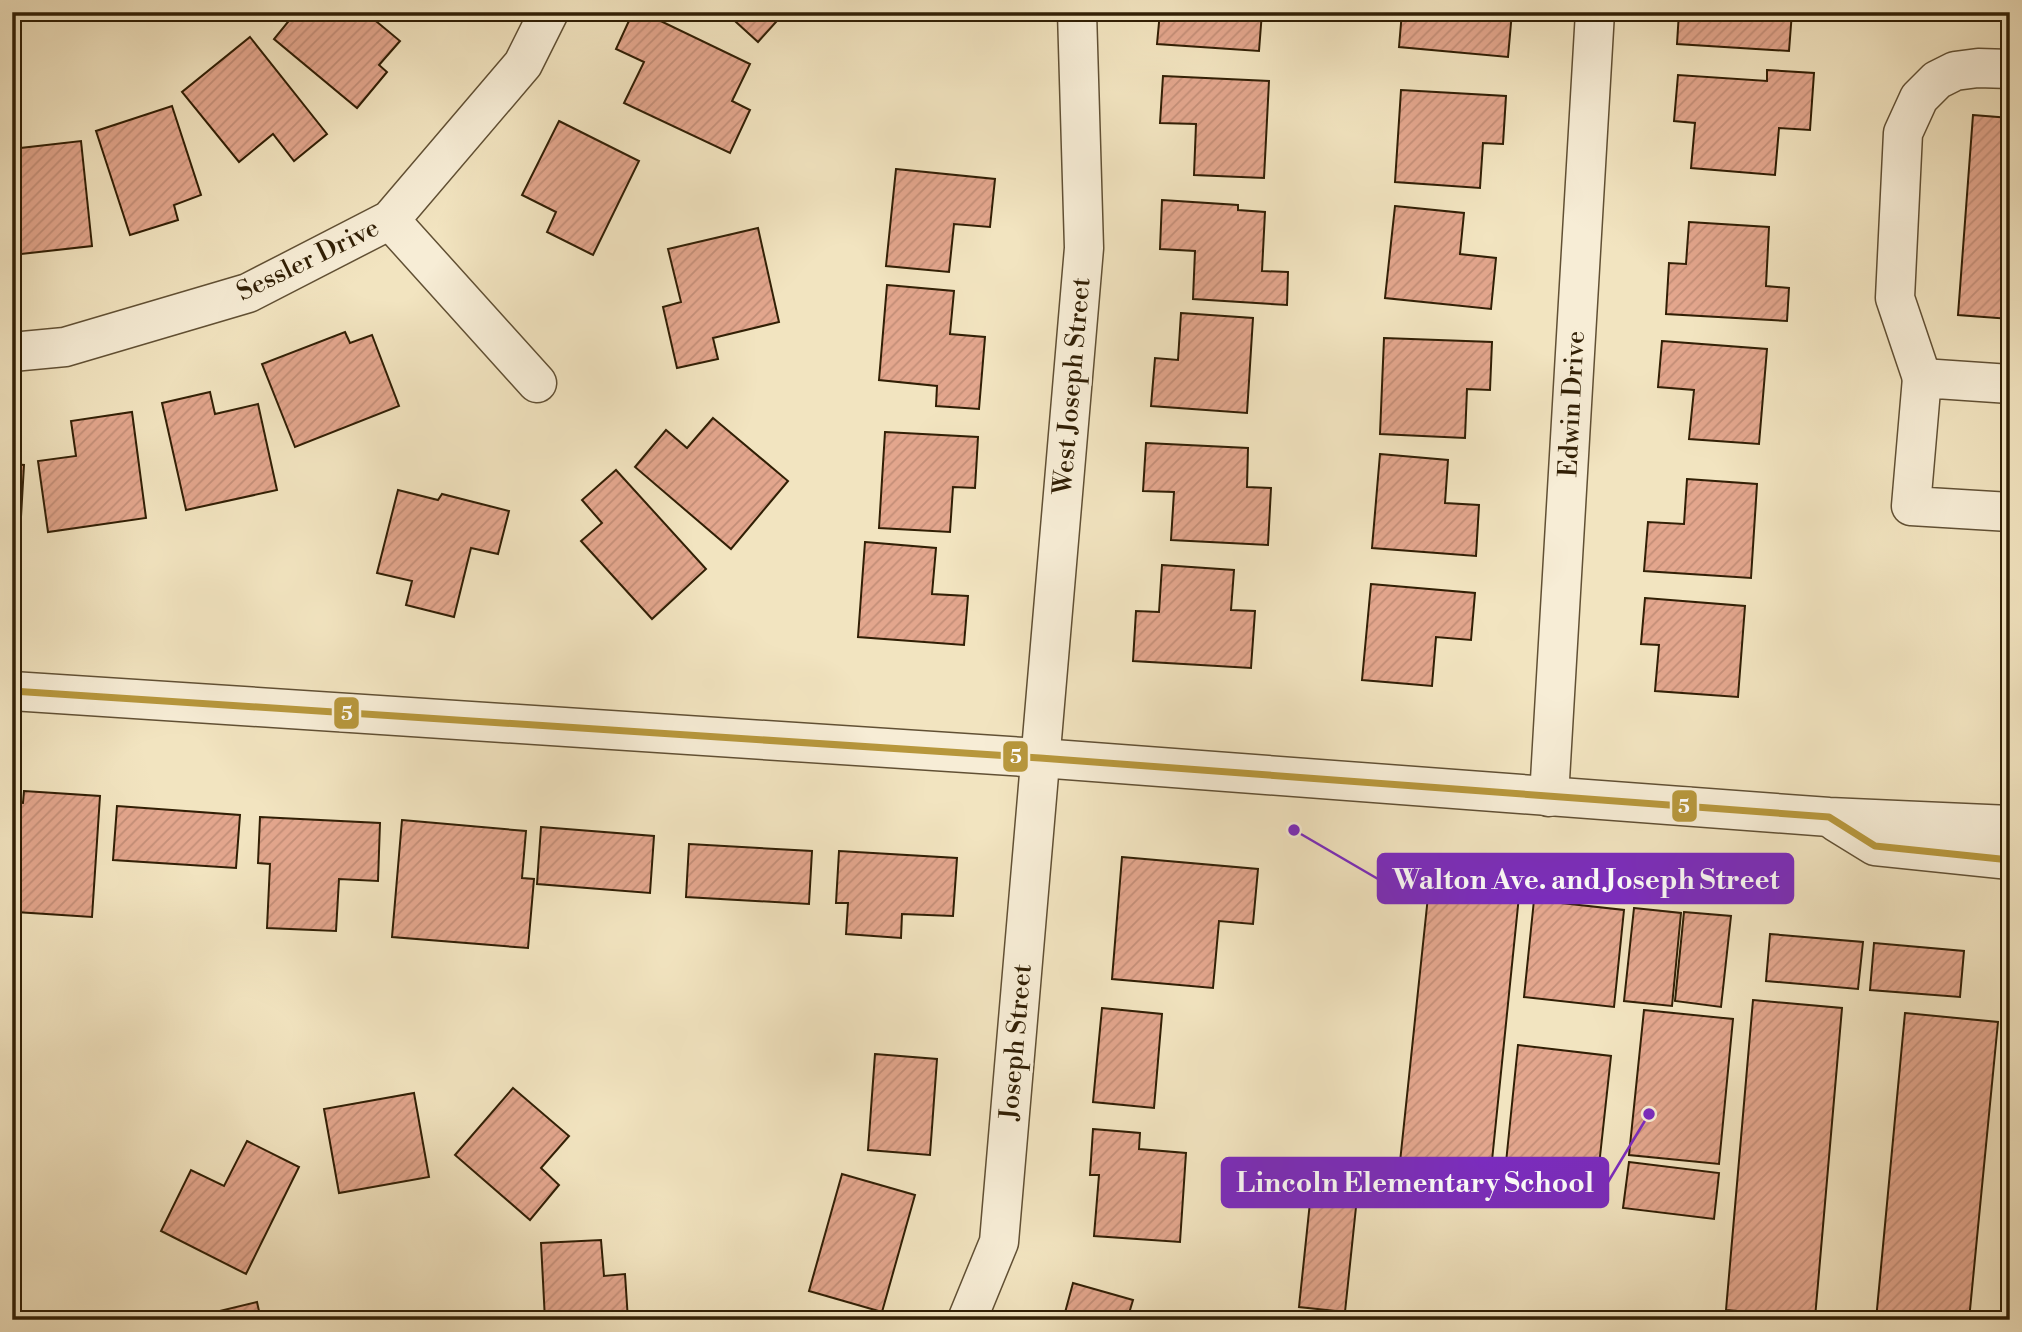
<svg xmlns="http://www.w3.org/2000/svg" width="2022" height="1332" font-family="'Libre Bodoni',serif">
<style>
.building{fill:url(#building-hatch);stroke:#311f05;stroke-width:2}
.lines{fill:none;stroke-linecap:round;stroke-linejoin:round}
.minor-casing{stroke:#615034;stroke-width:41}
.minor{stroke:#f7edd6;stroke-width:38}
.bus-1-casing{stroke:#f7edd6;stroke-width:12}
.bus-1{stroke:#b7973c;stroke-width:7}
.labels{text-anchor:middle;dominant-baseline:central;stroke-width:6;stroke-linejoin:round;paint-order:stroke}
.street-label{font-size:26px;fill:#311f05;stroke:#f7edd6}
.leader{fill:none;stroke:#7b2cbf;stroke-width:2.5}
.callout-dot{fill:#7b2cbf;stroke:#f7edd6;stroke-width:2.5}
.callout{fill:#7b2cbf;stroke:#7b2cbf;stroke-width:2.5}
.callout-label{font-size:28px;text-anchor:middle;font-weight:bold;fill:#fff}
.line-badge{stroke:#f7edd6;stroke-width:2.5}
.badge-label{font-size:19px;text-anchor:middle;font-weight:bold;fill:#fff}
</style>
<defs>
<pattern id="building-hatch" width="6" height="6" patternUnits="userSpaceOnUse" patternTransform="scale(1.75)"><rect width="6" height="6" fill="#e3a68d"/><path d="M-1 1l2-2M0 6l6-6M5 7l2-2" fill="none" stroke="#c38e78"/></pattern>
</defs>
<rect width="100%" height="100%" fill="#f2e4c0"/>
<filter id="stains"><feTurbulence type="fractalNoise" baseFrequency=".00286" numOctaves="4"/><feColorMatrix values="0 0 0 0 .2 0 0 0 0 .09 0 0 0 0 .02 0 0 0 .5 -.17"/></filter>
<radialGradient id="worn" r=".72"><stop offset=".6" stop-color="#630" stop-opacity="0"/><stop offset="1" stop-color="#630" stop-opacity=".3"/></radialGradient>
<g class="building">
<path d="M296,12h69l35,29 -21,24 8,7 -30,36 -83,-69z"/>
<path d="M633,12h9l108,52 -18,37 18,9 -20,43 -106,-50 20,-41 -28,-13z"/>
<path d="M725,12h60l-27,30z"/>
<path d="M1160,12h102l-3,39 -102,-7z"/>
<path d="M1402,12h110l-4,45 -109,-10z"/>
<path d="M1679,12h113l-3,39 -112,-7z"/>
<path d="M250,37l77,97 -33,27 -21,-27 -34,28 -57,-70z"/>
<path d="M1767,70l47,3 -4,57 -31,-2 -4,47 -84,-7 4,-45 -21,-2 4,-46 89,6z"/>
<path d="M1163,76l106,5 -5,97 -70,-3 2,-51 -36,-1z"/>
<path d="M1401,90l105,6 -3,48 -20,-1 -3,45 -85,-6z"/>
<path d="M172,106l29,89 -27,10 4,15 -48,15 -34,-104z"/>
<path d="M1973,115l37,3v201l-52,-4z"/>
<path d="M559,121l80,40 -46,94 -46,-23 9,-20 -34,-17z"/>
<path d="M81,141l11,105 -80,9v-106z"/>
<path d="M896,169l99,10 -5,48 -36,-3 -5,48 -63,-6z"/>
<path d="M1162,200l76,5v5l27,2 -3,59 26,1 -1,33 -94,-6 2,-48 -35,-2z"/>
<path d="M1395,206l69,7 -4,41 36,4 -5,51 -106,-11z"/>
<path d="M1689,222l80,5 -3,59 23,2 -2,33 -121,-7 3,-51 17,1z"/>
<path d="M758,228l21,94 -66,16 5,21 -41,9 -14,-61 18,-5 -13,-53z"/>
<path d="M887,285l67,6 -4,43 35,3 -6,72 -43,-3 1,-20 -58,-6z"/>
<path d="M1181,313l72,5 -6,95 -96,-7 4,-48 23,2z"/>
<path d="M345,332l5,11 22,-8 27,71 -104,41 -33,-83z"/>
<path d="M1384,338l108,4 -2,48 -23,-1 -2,49 -85,-4z"/>
<path d="M1662,341l105,8 -8,95 -70,-5 5,-49 -36,-3z"/>
<path d="M210,392l5,22 43,-10 19,86 -91,20 -24,-107z"/>
<path d="M132,412l14,106 -98,14 -10,-71 38,-5 -5,-35z"/>
<path d="M713,418l75,63 -57,68 -96,-82 31,-37 21,18z"/>
<path d="M885,432l93,5 -3,51 -22,-1 -3,45 -71,-4z"/>
<path d="M1146,443l102,5 -1,39 24,1 -3,57 -97,-5 3,-48 -31,-1z"/>
<path d="M1380,454l68,6 -3,43 34,2 -3,51 -104,-8z"/>
<path d="M12,464l12,1 -5,86h-7z"/>
<path d="M616,470l90,99 -54,50 -71,-78 21,-18 -20,-23z"/>
<path d="M1687,479l70,5 -6,94 -107,-7 4,-49 36,2z"/>
<path d="M398,490l40,10 4,-6 67,17 -11,43 -27,-6 -17,69 -48,-12 6,-24 -35,-8z"/>
<path d="M865,542l71,6 -4,46 36,2 -4,49 -106,-8z"/>
<path d="M1162,565l72,5 -3,40 24,1 -4,57 -118,-7 3,-50 23,1z"/>
<path d="M1371,584l104,9 -4,47 -35,-3 -4,49 -70,-6z"/>
<path d="M1645,598l100,8 -7,91 -83,-6 4,-46 -18,-1z"/>
<path d="M24,791l76,5 -8,121 -76,-5 3,-53 -7,-1v-56l11,1z"/>
<path d="M117,806l123,9 -4,53 -123,-8z"/>
<path d="M260,817l120,6 -2,58 -39,-2 -3,52 -69,-3 3,-64 -12,-1z"/>
<path d="M402,820l124,11 -4,47 12,1 -6,69 -136,-11z"/>
<path d="M541,827l113,9 -4,57 -113,-9z"/>
<path d="M689,844l123,7 -3,53 -123,-7z"/>
<path d="M839,851l118,7 -4,58 -51,-2 -1,24 -55,-4 2,-31h-12z"/>
<path d="M1122,857l136,12 -5,55 -34,-3 -6,67 -101,-9z"/>
<path d="M1429,887l90,9 -30,294 -91,-9z"/>
<path d="M1534,900l90,10 -10,97 -90,-10z"/>
<path d="M1634,908l47,5 -9,93 -48,-5z"/>
<path d="M1684,912l47,4 -10,91 -46,-6z"/>
<path d="M1770,934l93,8 -5,47 -92,-8z"/>
<path d="M1874,943l90,8 -4,46 -90,-7z"/>
<path d="M1753,1000l89,8 -27,310 -89,-8z"/>
<path d="M1102,1008l60,6 -8,94 -61,-6z"/>
<path d="M1644,1010l89,9 -14,145 -90,-9z"/>
<path d="M1905,1013l93,9 -29,298h-93z"/>
<path d="M1518,1045l93,11 -16,146 -92,-10z"/>
<path d="M875,1054l62,5 -7,96 -62,-5z"/>
<path d="M513,1088l56,48 -28,32 18,17 -29,35 -75,-65z"/>
<path d="M414,1093l15,84 -90,16 -15,-84z"/>
<path d="M1093,1129l47,4 -1,16 47,4 -6,89 -86,-6 5,-61h-9z"/>
<path d="M247,1141l52,26 -53,107 -85,-43 30,-61 33,16z"/>
<path d="M1629,1162l90,11 -5,46 -91,-11z"/>
<path d="M842,1174l73,21 -33,117 -73,-21z"/>
<path d="M1312,1183l46,5 -13,124 -46,-5z"/>
<path d="M601,1240l3,36 21,-2 3,46h-83l-4,-77z"/>
<path d="M1073,1283l60,17 -6,20h-64z"/>
<path d="M257,1302l4,18h-57l-1,-5z"/>
</g>
<g class="lines">
<g class="minor-casing">
<g id="minor">
<path d="M390,220l147,163"/>
<path d="M12,352l53,-5 183,-54 142,-73 133,-156 26,-52"/>
<path d="M1922,378l-27,-80 8,-165 16,-35 18,-18 18,-9 23,-3 32,1"/>
<path d="M2010,384l-88,-6 -11,128 99,6"/>
<path d="M12,691l1028,67 789,59 181,8"/>
<path d="M1549,797l46,-785"/>
<path d="M1836,822l39,24 135,14"/>
<path d="M967,1320l32,-78 85,-994 -7,-236"/>
</g>
</g>
<use href="#minor" class="minor"/>
<g class="bus-1-casing">
<path id="bus-1" d="M12,691l1028,67 789,59 46,29 135,14"/>
</g>
<use href="#bus-1" class="bus-1"/>
</g>
<g class="labels">
<g class="street-label">
<text transform="translate(308 260) rotate(-26)">Sessler Drive</text>
<text transform="translate(1072 386) rotate(-85)">West Joseph Street</text>
<text transform="translate(1572 404) rotate(-87)">Edwin Drive</text>
<text transform="translate(1016 1042) rotate(-85)">Joseph Street</text>
</g>
</g>
<path class="leader" d="M1294 830L1378 879M1649 1114L1608 1182"/>
<g class="callout-dot">
<circle cx="1294" cy="830" r="7"/>
<circle cx="1649" cy="1114" r="7"/>
</g>
<g class="callout">
<rect x="1378" y="854" width="415" height="49" rx="7"/>
<rect x="1222" y="1158" width="386" height="49" rx="7"/>
</g>
<g class="callout-label">
<text x="1586" y="889">Walton Ave. and Joseph Street</text>
<text x="1415" y="1192">Lincoln Elementary School</text>
</g>
<g class="line-badge">
<rect x="333" y="696" width="27" height="34" rx="7" fill="#b7973c"/>
<rect x="1002" y="740" width="27" height="33" rx="7" fill="#b7973c"/>
<rect x="1671" y="789" width="27" height="34" rx="7" fill="#b7973c"/>
</g>
<g class="badge-label">
<text x="347" y="720">5</text>
<text x="1016" y="763">5</text>
<text x="1684" y="813">5</text>
</g>
<rect width="2022" height="1332" fill="none" stroke="#f2e4c0" stroke-width="42"/>
<rect x="14" y="14" width="1994" height="1304" fill="none" stroke="#311f05" stroke-width="3.5"/>
<rect x="21" y="21" width="1980" height="1290" fill="none" stroke="#311f05" stroke-width="2"/>
<rect width="100%" height="100%" filter="url(#stains)"/>
<rect width="100%" height="100%" fill="url(#worn)"/>
</svg>
